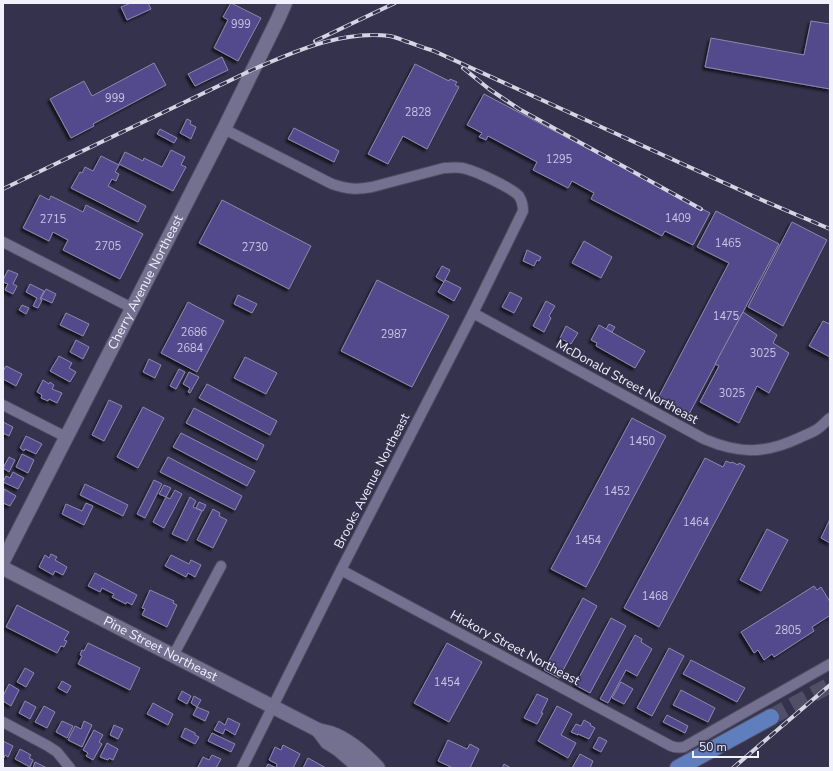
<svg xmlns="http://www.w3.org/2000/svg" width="833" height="771" font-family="'Nunito Sans',sans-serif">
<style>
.building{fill:#52488d;stroke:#8c8aa9;filter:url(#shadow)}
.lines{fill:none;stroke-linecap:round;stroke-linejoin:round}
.primary-tunnel{stroke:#504f67;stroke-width:16;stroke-dasharray:16 8;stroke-linecap:butt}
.street-casing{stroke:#4f4d62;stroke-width:12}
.secondary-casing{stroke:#4f4d62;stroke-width:16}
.primary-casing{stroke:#4f4d62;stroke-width:18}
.street{stroke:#73718f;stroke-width:10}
.secondary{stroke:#73718f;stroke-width:14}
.primary{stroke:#5f7ebe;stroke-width:16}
.rail-casing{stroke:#d5d4e3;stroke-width:4}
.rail{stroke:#34324c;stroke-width:2.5;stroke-dasharray:8;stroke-linecap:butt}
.labels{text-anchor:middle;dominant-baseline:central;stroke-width:3;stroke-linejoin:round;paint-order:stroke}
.number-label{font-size:11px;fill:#c9c7e2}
.street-label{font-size:13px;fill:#f1f1fe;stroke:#34324c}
</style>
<defs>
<filter id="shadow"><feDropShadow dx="-2.5" dy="2.5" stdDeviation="1" flood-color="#0009"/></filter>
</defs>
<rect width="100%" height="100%" fill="#34324c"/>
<g class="building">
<path d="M131,3h17l3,6 -24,11 -6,-13z"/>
<path d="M231,3l30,15 -23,43 -24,-13 14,-28 -5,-3z"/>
<path d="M811,21l19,3v65l-125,-22 6,-29 93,17z"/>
<path d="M222,57l6,13 -33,16 -7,-12z"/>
<path d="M154,63l12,22 -73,39 1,2 -23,12 -21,-39 34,-18 8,15z"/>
<path d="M415,64l34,17 1,-2 7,3 -2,3 4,2 -32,62 -24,-13 -15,28 -20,-10z"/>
<path d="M484,94l226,119 -17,32 -28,-14 -3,5 -71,-37 3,-6 -22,-12 -4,7 -35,-18 4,-8 -49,-26 -2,4 -7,-3 3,-4 -15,-8z"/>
<path d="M187,119l4,2 -1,3 6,3 -5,12 -11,-6z"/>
<path d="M294,128l45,23 -5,11 -46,-23z"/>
<path d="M160,129l17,9 -3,5 -17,-9z"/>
<path d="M171,150l14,7 -4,8 5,2 -13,24 -54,-27 6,-12 18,9 1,-3 18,9z"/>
<path d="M101,156l18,9 -4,7 4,2 -3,7 -4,-2 -4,7 38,20 -8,16 -67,-34 9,-16 2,1 3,-6 8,4z"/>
<path d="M40,195l9,5 2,-4 32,16 3,-7 57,29 -23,45 -57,-29 5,-10 -15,-8 -4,9 -26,-13z"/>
<path d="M222,200l89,46 -22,43 -90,-46z"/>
<path d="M716,211l63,33 -91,172 -31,-16 72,-137 -32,-16z"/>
<path d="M792,222l35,18 -44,86 -35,-19z"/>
<path d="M584,241l28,16 -11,21 -29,-15z"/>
<path d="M527,250l14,7 -2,4 -2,-1 -3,6 -11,-5z"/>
<path d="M442,266l8,4 -6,12 -8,-5z"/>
<path d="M8,270l10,4 -5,10 4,2 -4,8 -8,-4 3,-6 -5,-2v-2z"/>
<path d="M377,280l72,36 -37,71 -71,-36z"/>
<path d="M445,280l16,8 -7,13 -16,-9z"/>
<path d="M30,284l14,7 -4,8 2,1 -4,8 -5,-2 4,-8 -11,-6z"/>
<path d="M46,289l10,5 -4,9 -11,-5z"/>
<path d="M510,292l12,6 -8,15 -12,-6z"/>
<path d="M238,295l19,9 -5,9 -18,-9z"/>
<path d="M546,301l9,5 -6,10 2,2 -7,14 -11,-6z"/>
<path d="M188,302l36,19 -27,51 -36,-19z"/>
<path d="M22,305l7,3 -3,6 -7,-4z"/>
<path d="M743,312l34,23 -4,8 16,10 -20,40 -12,-7 -18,37 -39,-21 19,-36 -4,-2z"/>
<path d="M66,313l23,11 -6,12 -23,-11z"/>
<path d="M823,321l7,3v33l-21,-11z"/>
<path d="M609,324l6,3 -3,5 -6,-3z"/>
<path d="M599,325l46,26 -10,17 -39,-22 1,-3 -6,-3z"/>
<path d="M566,326l12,7 -7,11 -11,-6z"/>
<path d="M76,340l13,7 -6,12 -13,-7z"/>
<path d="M59,356l13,7 -3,5 7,4 -6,10 -20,-11z"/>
<path d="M245,357l32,16 -11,21 -32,-16z"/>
<path d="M149,359l12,6 -6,13 -12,-6z"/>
<path d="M6,366l16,8 -6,12 -13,-7v-8z"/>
<path d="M179,369l6,3 -9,17 -6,-3z"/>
<path d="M189,372l10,5 -9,16 -2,-1 2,-4 -7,-4z"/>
<path d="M43,380l6,4 1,-2 4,3 -2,4 10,4 -5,10 -8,-4 -1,2 -7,-3 1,-3 -5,-3z"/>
<path d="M207,384l70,37 -7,14 -71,-37z"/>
<path d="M109,400l13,6 -18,35 -12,-6z"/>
<path d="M143,407l21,11 -26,50 -21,-11z"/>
<path d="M194,408l70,37 -7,15 -71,-37z"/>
<path d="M632,418l34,18 -80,151 -35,-18z"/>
<path d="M3,422l10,5 -4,9 -6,-3z"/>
<path d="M181,433l74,38 -8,15 -74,-39z"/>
<path d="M26,436l16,8 -6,10 -11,-5 -1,2 -4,-3z"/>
<path d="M22,454l12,6 -6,13 -12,-6z"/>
<path d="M9,457l6,3 -6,12 -6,-4z"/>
<path d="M168,457l74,39 -7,14 -75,-38z"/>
<path d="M705,458l18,9 3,-6 5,2 1,-1 6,3 1,-2 6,3 -86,161 -35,-19z"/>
<path d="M13,472l11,6 -6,11 -15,-7 3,-6 4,2z"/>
<path d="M154,480l8,4 -17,34 -8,-4z"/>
<path d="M85,484l43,21 -5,11 -43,-21z"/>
<path d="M164,485l7,3 -5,9 -7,-3z"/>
<path d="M4,489l12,7 -6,10 -7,-3z"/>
<path d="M175,490l7,4 -18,34 -11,-6 13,-25 4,2z"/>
<path d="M190,497l6,4 -3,6 9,4 -15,30 -15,-7z"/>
<path d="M199,502l7,3 -3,6 -7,-3z"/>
<path d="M86,503l7,3 -9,19 -22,-11 4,-10 16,7z"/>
<path d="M213,509l7,4 -1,3 8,4 -14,28 -16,-8z"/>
<path d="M830,519v24l-9,-5z"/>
<path d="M767,529l21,11 -27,51 -21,-11z"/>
<path d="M51,554l6,3 -2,3 12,7 -4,8 -8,-4 -2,4 -14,-8 6,-12 4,3z"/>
<path d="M171,555l18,9 2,-4 10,5 -6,12 -7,-4 -2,4 -21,-11z"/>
<path d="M95,573l42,22 -5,10 -5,-3 -1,2 -14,-7 2,-3 -12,-6 -2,4 -12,-6z"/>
<path d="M814,586l3,4 4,-3 9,15v16l-1,-2 -17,11 2,4 -40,26 -2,-3 -8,6 -6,-10 -4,3 -13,-21z"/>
<path d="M150,590l24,11 -1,2 4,2 -10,22 -25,-12 3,-6 -3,-1z"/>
<path d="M583,598l14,8 -38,72 -15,-8z"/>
<path d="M17,605l52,27 -5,8 3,1 -3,6 -3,-1 -4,7 -51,-26z"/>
<path d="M611,618l15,8 -36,67 -15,-8z"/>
<path d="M635,635l7,4 -1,3 11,7 -15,27 -11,-6 -18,33 -8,-4z"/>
<path d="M88,643l52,25 -10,22 -52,-26 4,-8 -2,-1 2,-5 2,1z"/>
<path d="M447,643l35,19 -33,60 -35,-19z"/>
<path d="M669,648l15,8 -32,60 -15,-8z"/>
<path d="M691,660l54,28 -8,14 -54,-28z"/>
<path d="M25,668l9,5 -8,14 -9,-5z"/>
<path d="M62,681l9,5 -4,7 -9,-5z"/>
<path d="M621,682l12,7 -9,15 -12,-6z"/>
<path d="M9,684l10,6 -8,16 -8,-5v-5z"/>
<path d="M681,690l34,18 -7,14 -35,-17z"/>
<path d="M182,691l9,5 -4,8 -9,-5z"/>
<path d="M537,694l11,5 -7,14h2l-6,11 -13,-6z"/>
<path d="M194,696l7,4 -4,7 -6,-4z"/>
<path d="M25,701l11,6 -6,12 -11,-6z"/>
<path d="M153,703l20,11 -5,11 -21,-11z"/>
<path d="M44,706l11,6 -8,16 -12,-6z"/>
<path d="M557,706l15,8 -11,21 15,8 -8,15 -30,-17z"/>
<path d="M197,707l12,5 -4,9 -12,-6z"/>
<path d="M667,715l21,11 -3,7 -22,-11z"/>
<path d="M228,718l12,6 -5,11 -10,-6 -2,5 -9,-4 5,-9 6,4z"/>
<path d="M584,720l7,4 -1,1 5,3 -6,11 -11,-5v1l-7,-3 5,-8 5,2z"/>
<path d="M62,721l11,5 -6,12 -11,-6z"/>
<path d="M84,721l8,4 -10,22 -14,-7 7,-14 6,3z"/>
<path d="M114,725l9,4 -5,10 -8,-4z"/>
<path d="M185,728l10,5v2l4,2 -4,7 -14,-7z"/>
<path d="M94,730l9,5 -4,7 3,2 -9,16 -7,-4 2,-3 -5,-3z"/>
<path d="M212,733l23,11 -4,8 -23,-11z"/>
<path d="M599,737l8,4 -6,11 -8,-4z"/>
<path d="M448,740l19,9 3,-5 9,5 -9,19h-17l-15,-7z"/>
<path d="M3,741l10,5 -5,11 -3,-2 -1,3 -1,-1z"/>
<path d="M107,743l11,6 -5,11 -4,-2 -1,2 -8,-3z"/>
<path d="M283,745l17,9 -7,14h-27l2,-4 8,4 1,-4 -8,-4 6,-13 6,3z"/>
<path d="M20,749l11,6 -2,3 4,2 -3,7 -15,-8z"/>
<path d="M580,754l13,7 -3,7h-18z"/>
<path d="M212,755l9,4 -5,9h-15l-3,-1 5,-10 6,3z"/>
<path d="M308,758l18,10h-23z"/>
<path d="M35,762l12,6h-14z"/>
<path d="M504,764l7,4h-9z"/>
</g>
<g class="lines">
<path class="primary-tunnel" d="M771,717l59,-32"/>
<g class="street-casing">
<g id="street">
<path d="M224,129l108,55c15,5 24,6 40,3l72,-19c6,0 12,-1 18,0 12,2 50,20 57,28 3,5 4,10 4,15l-50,102 -132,257 -99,198"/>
<path d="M3,242l129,66"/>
<path d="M473,313l231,126c35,15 61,15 95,-1 6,-3 12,-5 17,-8 5,-3 9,-8 14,-12"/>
<path d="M3,405l63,32"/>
<path d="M341,570l330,176c5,2 8,2 13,1l146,-83"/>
<path d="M173,656l48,-90"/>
<path d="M3,722l45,24 9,6 13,16"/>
</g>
</g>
<g class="secondary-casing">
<g id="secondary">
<path id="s1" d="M3,561l221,-432 54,-110 7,-16"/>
<path id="s2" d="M3,568l315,162c4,1 9,2 12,3 18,6 36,22 48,35"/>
<path d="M318,730l9,12 11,7 22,19"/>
</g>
</g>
<g class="primary-casing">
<path id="primary" d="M678,768l93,-51"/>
</g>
<use href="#street" class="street"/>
<use href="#secondary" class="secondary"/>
<use href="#primary" class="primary"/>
<g class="rail-casing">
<g id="rail">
<path d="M315,41l80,-38"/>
<path d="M463,68l26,21 30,20 182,100"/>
<path d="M3,189l251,-120c42,-18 88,-39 136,-33 5,1 10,3 15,5 9,3 19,7 29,10l328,149 68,29"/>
<path d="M733,768l97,-83"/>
</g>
</g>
<use href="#rail" class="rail"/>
</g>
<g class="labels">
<g class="number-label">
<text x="241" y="24">999</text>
<text x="115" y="98">999</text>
<text x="418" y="112">2828</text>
<text x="559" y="159">1295</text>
<text x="678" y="218">1409</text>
<text x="53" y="219">2715</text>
<text x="728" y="243">1465</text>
<text x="108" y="246">2705</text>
<text x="255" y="247">2730</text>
<text x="726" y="316">1475</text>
<text x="194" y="332">2686</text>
<text x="394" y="334">2987</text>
<text x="190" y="348">2684</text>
<text x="763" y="353">3025</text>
<text x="732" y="393">3025</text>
<text x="642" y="441">1450</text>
<text x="617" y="491">1452</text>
<text x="696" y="522">1464</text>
<text x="588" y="540">1454</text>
<text x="655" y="596">1468</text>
<text x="788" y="630">2805</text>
<text x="447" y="682">1454</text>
</g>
<g class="street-label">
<text stroke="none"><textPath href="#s1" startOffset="313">Cherry Avenue Northeast</textPath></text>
<text transform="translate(627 382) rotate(29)">McDonald Street Northeast</text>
<text transform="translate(372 481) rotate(-63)">Brooks Avenue Northeast</text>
<text transform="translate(515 648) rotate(28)">Hickory Street Northeast</text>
<text stroke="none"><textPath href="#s2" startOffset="177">Pine Street Northeast</textPath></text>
</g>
</g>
<rect width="833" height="771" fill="none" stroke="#f1f1fe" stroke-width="8"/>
<path d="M693 751v6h65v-6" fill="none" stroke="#f1f1fe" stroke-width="2"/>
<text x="699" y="751" font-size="12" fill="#f1f1fe" stroke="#34324c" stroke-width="3" paint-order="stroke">50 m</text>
</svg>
